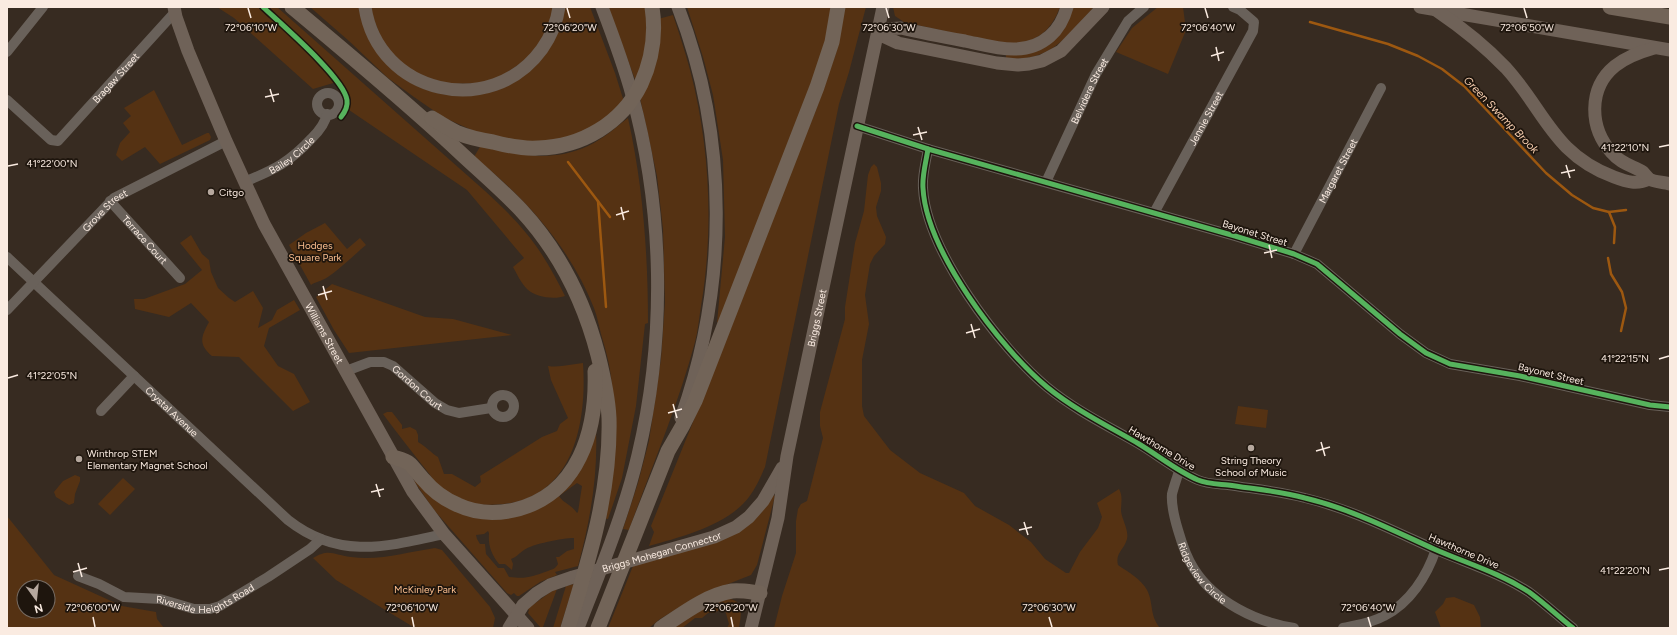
<svg xmlns="http://www.w3.org/2000/svg" width="1677" height="635" font-family="Figtree,sans-serif">
<style>
.green{fill:#553213;fill-rule:evenodd}
.lines{fill:none;stroke-linecap:round;stroke-linejoin:round}
.stream{stroke:#9d5810;stroke-width:2.5}
.minor{stroke:#69615a;stroke-width:10}
.major{stroke:#6f6258;stroke-width:13}
.highway{stroke:#726458;stroke-width:15}
.cycleway-casing{stroke:#1e150d;stroke-width:8}
.cycleway{stroke:#56b35d;stroke-width:5}
.ticks{fill:none;stroke:#faebe1;stroke-width:1.5}
.poi-dot{fill:#b6a89e;stroke:#1e150d;stroke-width:1.5}
.labels{text-anchor:middle;dominant-baseline:central;stroke-width:3.5;stroke-linejoin:round;paint-order:stroke}
.street-label{font-size:10px;fill:#faebe1;stroke:#1e150d}
.poi-label{font-size:10px;fill:#faebe1;stroke:#1e150d;text-anchor:start}
.park-label{font-size:10px;fill:#fbbe8f;stroke:#1e150d}
.water-label{font-size:11px;font-style:italic;fill:#f7ceaf;stroke:#1e150d}
.ticks-label{font-size:10px;text-anchor:middle;fill:#faebe1;stroke:#1e150d;stroke-width:3.5;stroke-linejoin:round;paint-order:stroke}
</style>
<rect width="100%" height="100%" fill="#372b21"/>
<g class="green">
<path d="M217,7h60l208,184c14,13 29,27 41,42 16,19 28,41 39,63 -11,4 -30,1 -38,-7 -6,-6 -10,-15 -14,-22l11,-9 -57,-68 -118,-80c4,-11 -4,-19 -9,-29l-27,8 -79,-71z"/>
<path d="M310,7h50c7,55 56,94 112,88 14,-1 28,-4 40,-13 6,-4 10,-14 14,-20 13,-18 25,-37 38,-55h26l25,66 10,32 -47,31 -48,8 -54,-12 -33,-15 -29,-20 -26,-19 -39,-37z"/>
<path d="M369,7h183v8l-8,19 -11,19 -12,10 -21,14 -18,6 -34,1 -37,-12 -27,-27z"/>
<path d="M608,7h38l1,38 -11,37z"/>
<path d="M687,7h146l-12,55 -100,255 -4,6 8,-86 -2,-77 -10,-65 -10,-38z"/>
<path d="M845,7h21l-17,65 -10,32 -74,363c-5,11 -9,21 -16,30 -21,28 -68,40 -100,49l5,-14 -3,-6 80,-198 37,-103 48,-115 20,-57z"/>
<path d="M893,7h167c-11,29 -28,37 -58,37l-98,-22 -9,-6z"/>
<path d="M1071,7h23c-29,30 -41,54 -88,52v-4l23,-2z"/>
<path d="M1158,7h25l3,23 -18,44 -52,-22 16,-24z"/>
<path d="M673,15c6,18 12,36 17,55 20,76 24,159 11,236 -2,12 -3,25 -6,36 -17,64 -44,126 -66,188l-6,-1 15,-46 11,-42 12,-82 4,-57 -2,-73 -6,-53 -17,-78 18,-79z"/>
<path d="M154,90l28,55 25,-12h2l2,4 -1,3 -50,24 -15,-17 -23,14 -6,-6 4,-12 10,-11 -7,-9 8,-7 -7,-8z"/>
<path d="M628,118c15,67 20,136 20,205l-3,1 -9,82 -14,72 -14,41 -7,-1c4,-40 10,-81 11,-121 1,-21 -5,-43 -11,-63 -2,-8 -4,-18 -7,-26 -24,-61 -69,-111 -120,-151l7,-12c36,10 70,18 107,1 15,-7 27,-18 40,-28z"/>
<path d="M874,164l3,3 4,16v8l-5,16 1,9 9,21 -1,7 -11,12 -4,8 -5,31 4,29 -7,36v46l2,10 26,34 30,23 44,20 11,13 34,19 22,17 14,17 21,14h3l11,-21 18,-24 4,-11 -5,-14 22,-14c4,7 2,14 2,22 1,9 8,19 6,28 -3,11 -12,14 -9,26 10,7 23,14 29,25 7,14 2,24 13,38h-386l8,-32 14,-43v-32l2,-12 3,-5 6,-3 16,-63 -3,-12v-14l25,-93v-12l10,-64 9,-32 4,-36 3,-8z"/>
<path d="M325,223l22,26 13,-11 6,7c-9,7 -34,32 -44,35 -4,2 -7,2 -11,5l-22,-40 17,-12z"/>
<path d="M191,235l11,19 7,6 2,12 7,16 11,10 6,4 18,-11 10,17 -5,20 14,-8 5,-10 17,-10 6,10 -31,18 -5,18 14,20 16,8 16,28 -17,9 -54,-54 -27,-1c-14,-12 -11,-19 -3,-34l-18,-19 -22,14 -34,-8 -1,-10h10l41,-15 17,-14 -22,-27z"/>
<path d="M332,284l93,33 28,2 59,16 -163,18 -15,-23 -18,-33z"/>
<path d="M583,363c4,59 -9,134 -80,141 -20,2 -38,1 -55,-10 -8,-5 -15,-15 -21,-23 -15,-19 -30,-38 -44,-57l4,-2h5l10,13v4l8,-2 6,3 2,5v7c9,5 13,11 20,15l6,17h8l23,13 6,-5 -1,-6 62,-39 15,-6 3,-7 8,-6 -17,-38 -3,-14c12,2 23,-2 35,-3z"/>
<path d="M1238,406l30,4 -2,18 -31,-4z"/>
<path d="M596,430c2,47 -6,91 -18,136l-23,6 2,3 -17,7 -21,14h-2l-3,-3 -3,2 -4,-2 -73,-83 -20,-29 3,-2 34,27 83,3zM577,483l5,3 -4,26 -1,1c-7,-10 -13,-9 -18,-17zM488,531l1,2c-1,12 2,21 10,31h6l7,6 1,-6 -2,-5c7,-3 7,-5 13,-9 8,-6 39,-12 50,-12v11l-7,2 -8,6h-3l2,7c-3,5 -5,5 -10,7 -17,6 -21,8 -39,6l-5,-9h-6l-12,-14 -1,-10h-5l-3,-5 -1,-4 8,-1z"/>
<path d="M75,475l5,2v4l-5,13 -1,9 -5,2 -13,-8 -2,-5 9,-11z"/>
<path d="M123,478l12,11 -25,26 -12,-11z"/>
<path d="M773,495l2,1 -18,69 -6,10 -51,20 -40,24 -11,9h-41l25,-62 117,-44 11,-9z"/>
<path d="M7,516l47,59 68,31 34,6 1,7 7,9h-157zM24,587h24v24h-24z"/>
<path d="M435,548l7,2 48,57 5,11 -2,10h-78l-79,-48 -23,-22c17,-10 20,-3 38,-1 29,4 56,-5 84,-9z"/>
<path d="M574,584l-14,44h-7l13,-42z"/>
<path d="M557,589l-14,38 -2,1 -13,-15 1,-3 -2,-1 25,-18z"/>
<path d="M1454,597l20,8 6,12 1,11h-40l-6,-16 8,-8 3,-6z"/>
<path d="M727,599c18,0 14,17 12,29h-12l2,-4 -4,-14 -4,-1 -7,4h-6l-6,5h-7l-13,10h-11l29,-18z"/>
</g>
<g class="lines">
<g class="stream">
<path d="M1310,22l78,22 30,12 24,13 22,17 82,87 26,22 21,13 16,4 17,-2"/>
<path d="M568,162l42,55"/>
<path d="M598,201l8,106"/>
<path d="M1609,212l6,15 -1,16"/>
<path d="M1608,258l3,16 11,18 4,16 -5,23"/>
</g>
<g class="minor">
<path d="M7,52l36,-45"/>
<circle cx="328" cy="104" r="11"/>
<path id="s1" d="M7,100l44,40 7,1 117,-129"/>
<path d="M857,126l71,23 307,87 59,18 23,10 83,70 26,19 24,11 70,12 130,29 20,2"/>
<path d="M928,149c-2,13 -6,26 -5,39 3,62 77,160 124,199 28,23 61,39 92,57 20,12 38,27 59,36 9,4 21,4 30,5 26,4 52,6 77,13 46,11 87,32 129,51 32,14 66,24 95,43 15,11 29,24 44,36"/>
<path id="s2" d="M244,182c30,-12 46,-20 68,-44 7,-7 13,-14 15,-24"/>
<path id="s3" d="M1046,182l50,-108 32,-53 16,-14"/>
<path id="s4" d="M110,201l70,77"/>
<path id="s5" d="M1154,213l99,-182 1,-9 -14,-12 -7,-3"/>
<path id="s6" d="M1294,254l87,-166"/>
<path id="s7" d="M7,257l281,263c51,40 98,27 156,14"/>
<path id="s8" d="M7,310l107,-112 112,-57"/>
<path id="s9" d="M346,371l24,-9h14l9,4 42,37 12,7 12,3 32,-5"/>
<circle cx="503" cy="406" r="11"/>
<path d="M101,411l33,-35"/>
<path id="s10" d="M1179,471c-2,7 -5,15 -7,23 -1,11 3,26 6,36 4,14 8,27 16,39 21,33 62,53 100,59"/>
<path id="s11" d="M78,576l21,8 25,13 36,2 34,10h16l10,-3 48,-29 42,-28 11,-10"/>
<path d="M1343,628c14,-3 29,-5 41,-12 26,-13 43,-40 52,-67"/>
</g>
<g class="major">
<path id="s12" d="M174,7l2,10 12,34 38,90 38,83 149,268 31,42 84,94"/>
<path d="M365,7c13,87 126,113 177,42 9,-13 15,-27 17,-42"/>
<path d="M678,7c51,131 50,279 3,411"/>
<path d="M1067,7c-3,11 -9,22 -17,29 -25,22 -56,11 -85,5 -22,-4 -43,-8 -64,-13l-17,1 -6,3 5,4 15,7 99,20 21,2 11,-1 13,-3 19,-10 42,-44"/>
<path d="M1420,7l250,43"/>
<path d="M1436,10c25,17 49,36 70,58 39,43 47,86 108,109 13,5 23,8 35,2"/>
<path d="M1654,48c-14,4 -28,9 -39,18 -27,22 -26,62 -3,87 8,10 21,13 31,19 2,2 4,5 6,7 5,3 15,3 21,5"/>
<path id="s13" d="M509,628l14,-23 14,-12 13,-8 23,-8 141,-40 22,-10 13,-10 14,-16 19,-33"/>
<path d="M578,628c22,-57 46,-114 60,-173 28,-117 26,-244 -6,-360 -8,-30 -19,-59 -30,-88"/>
<path id="s14" d="M751,628l27,-110 9,-62 96,-449"/>
</g>
<g class="highway">
<path d="M292,7c54,45 108,90 160,138 23,22 47,42 69,65 38,41 63,91 77,145 5,20 10,42 11,63 2,72 -20,142 -41,210"/>
<path d="M1610,7l60,10"/>
<path d="M432,118c8,5 17,11 26,15 12,5 23,7 35,9 15,4 30,7 45,6 44,-1 84,-25 103,-64 11,-24 15,-51 11,-77"/>
<path d="M393,457c6,2 12,3 17,7 5,5 9,11 14,16 9,11 20,19 34,25 17,8 37,9 56,5 65,-15 83,-80 81,-139"/>
<path d="M598,628l70,-177 15,-26 12,-24 122,-314 15,-45 6,-35"/>
<path d="M661,628c21,-14 46,-33 71,-37 9,-1 19,1 28,2"/>
</g>
<g class="cycleway-casing">
<g id="cycleway">
<path d="M263,7c18,17 81,71 84,93 1,7 -2,12 -6,17"/>
<path d="M857,126l71,23 307,87 59,18 23,10 83,70 26,19 24,11 70,12 130,29 20,2"/>
<path d="M928,149c-2,13 -6,26 -5,39 3,62 77,160 124,199 28,23 61,39 92,57 20,12 38,27 59,36 9,4 21,4 30,5 26,4 52,6 77,13 46,11 87,32 129,51 32,14 66,24 95,43 15,11 29,24 44,36"/>
</g>
</g>
<use href="#cycleway" class="cycleway"/>
</g>
<path class="ticks" d="M248,8l3,10M567,8l3,10M886,8l3,10M1205,8l3,10M1524,8l3,10M1216,47l3,14M1211,56l13,-4M270,89l4,13M265,97l14,-3M918,127l4,13M913,135l14,-3M1659,147l10,-2M1566,165l4,13M8,166l10,-2M1561,173l14,-3M621,207l3,13M616,215l13,-4M1269,245l3,13M1264,253l13,-3M323,286l4,14M318,295l14,-4M971,324l4,14M966,333l14,-4M1659,359l10,-3M8,378l10,-3M673,404l4,14M668,413l14,-4M1321,442l4,14M1316,451l14,-4M376,484l4,13M371,492l13,-3M1024,522l4,13M1019,530l13,-3M78,563l4,14M1659,570l10,-2M73,572l14,-4M93,617l2,10M412,617l2,10M731,617l2,10M1049,617l3,10M1368,617l3,10"/>
<g class="poi-dot">
<circle cx="211" cy="192" r="4"/>
<circle cx="1251" cy="448" r="4"/>
<circle cx="79" cy="459" r="4"/>
</g>
<g class="labels">
<g class="street-label">
<text stroke="none"><textPath href="#s1" startOffset="152">Bragaw Street</textPath></text>
<text stroke="none"><textPath href="#s3" startOffset="101">Belvidere Street</textPath></text>
<text stroke="none"><textPath href="#s5" startOffset="108">Jennie Street</textPath></text>
<text stroke="none"><textPath href="#s2" startOffset="55">Bailey Circle</textPath></text>
<text stroke="none"><textPath href="#s6" startOffset="94">Margaret Street</textPath></text>
<text stroke="none"><textPath href="#s8" startOffset="140">Grove Street</textPath></text>
<text transform="translate(1255 233) rotate(17)">Bayonet Street</text>
<text stroke="none"><textPath href="#s4" startOffset="52">Terrace Court</textPath></text>
<text stroke="none"><textPath href="#s14" startOffset="317">Briggs Street</textPath></text>
<text stroke="none"><textPath href="#s12" startOffset="360">Williams Street</textPath></text>
<text transform="translate(1551 374) rotate(13)">Bayonet Street</text>
<text stroke="none"><textPath href="#s9" startOffset="82">Gordon Court</textPath></text>
<text stroke="none"><textPath href="#s7" startOffset="226">Crystal Avenue</textPath></text>
<text transform="translate(1162 448) rotate(31)">Hawthorne Drive</text>
<text stroke="none"><textPath href="#s13" startOffset="177">Briggs Mohegan Connector</textPath></text>
<text transform="translate(1464 551) rotate(23)">Hawthorne Drive</text>
<text stroke="none"><textPath href="#s10" startOffset="111">Ridgeview Circle</textPath></text>
<text stroke="none"><textPath href="#s11" startOffset="135">Riverside Heights Road</textPath></text>
</g>
<g class="poi-label">
<text x="219" y="192">Citgo</text>
<text x="87" y="453">Winthrop STEM<tspan x="87" dy="12">Elementary Magnet School</tspan></text>
<text x="1251" y="460" text-anchor="middle">String Theory<tspan x="1251" dy="12">School of Music</tspan></text>
</g>
<g class="park-label">
<text x="315" y="245">Hodges<tspan x="315" dy="12">Square Park</tspan></text>
<text x="425" y="589">McKinley Park</text>
</g>
<g class="water-label">
<text transform="translate(1501 115) rotate(46)">Green Swamp Brook</text>
</g>
</g>
<g class="ticks-label">
<text x="251" y="31">72°06'10"W</text>
<text x="570" y="31">72°06'20"W</text>
<text x="889" y="31">72°06'30"W</text>
<text x="1208" y="31">72°06'40"W</text>
<text x="1527" y="31">72°06'50"W</text>
<text x="1625" y="151">41°22'10"N</text>
<text x="52" y="167">41°22'00"N</text>
<text x="1625" y="362">41°22'15"N</text>
<text x="52" y="379">41°22'05"N</text>
<text x="1625" y="574">41°22'20"N</text>
<text x="93" y="611">72°06'00"W</text>
<text x="412" y="611">72°06'10"W</text>
<text x="731" y="611">72°06'20"W</text>
<text x="1049" y="611">72°06'30"W</text>
<text x="1368" y="611">72°06'40"W</text>
</g>
<rect width="1677" height="635" fill="none" stroke="#faebe1" stroke-width="16"/>
<g transform="translate(36 599) rotate(165)"><circle r="19" fill="#1e150d" stroke="#766b62"/>
<path d="M0-3L7 15L0 10L-7 15Z" fill="#b6a89e"/>
<text y="-6" font-size="11" font-weight="bold" text-anchor="middle" fill="#faebe1">N</text>
</g>
</svg>
